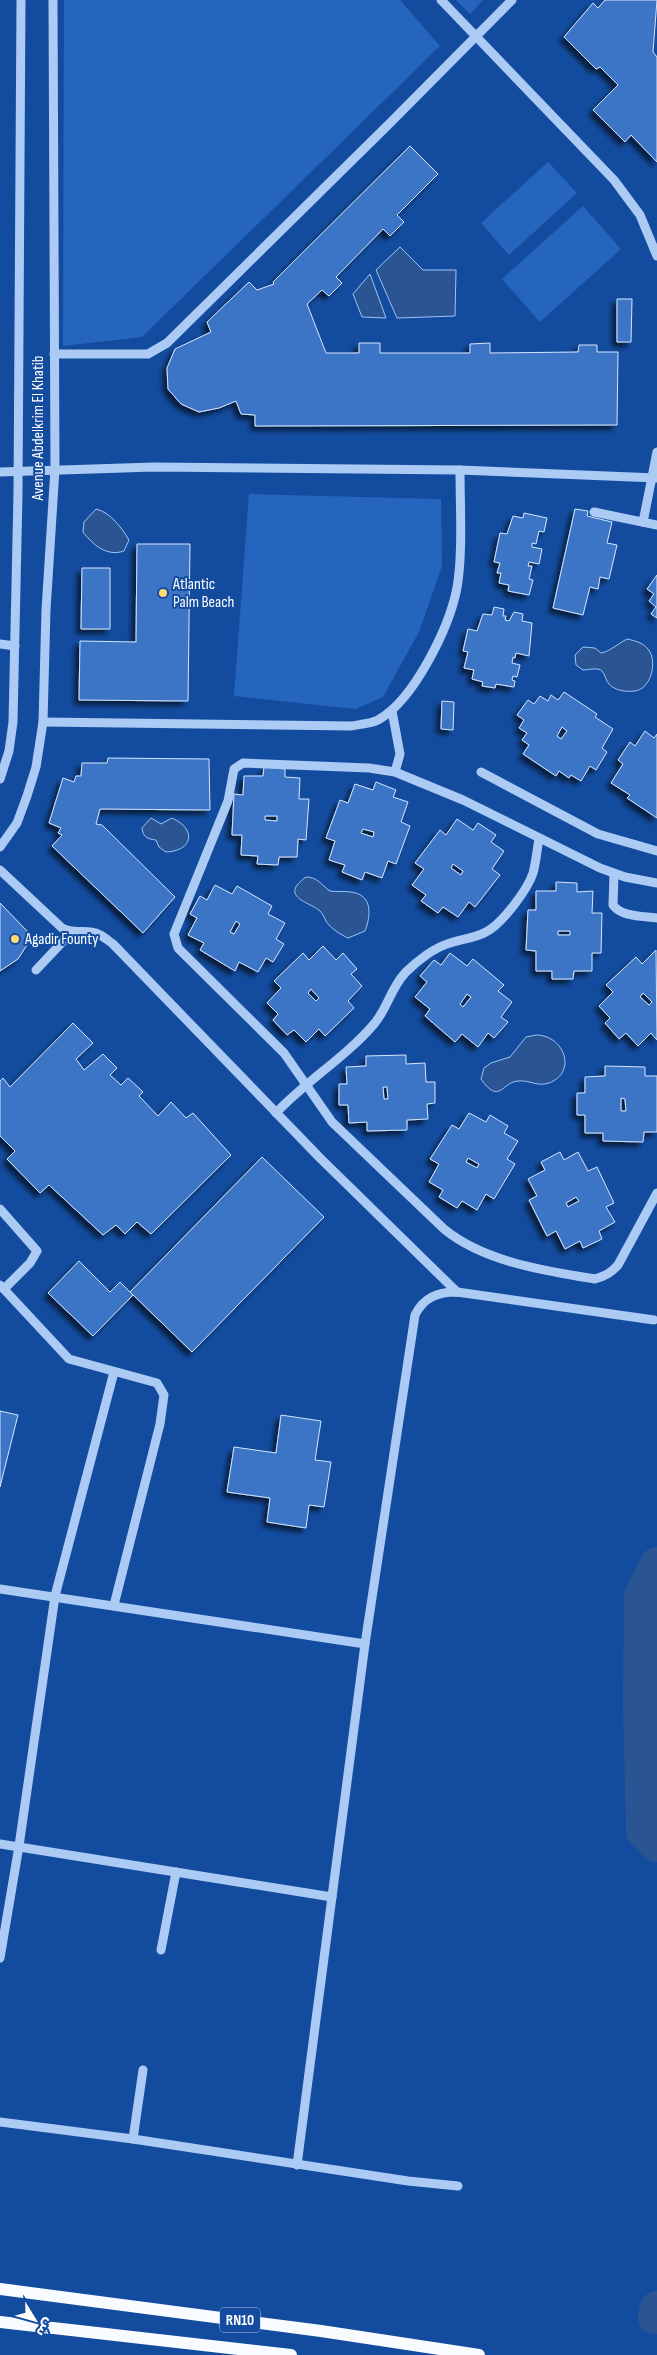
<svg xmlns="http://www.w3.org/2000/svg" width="657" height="2355" font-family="'Sofia Sans Condensed','Noto Sans Arabic',sans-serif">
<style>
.green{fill:#2665bd}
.water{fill:#2b5492;stroke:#9dc4f7}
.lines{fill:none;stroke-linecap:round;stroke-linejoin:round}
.river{stroke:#2b5492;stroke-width:34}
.building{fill:#3c75c6;stroke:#d4e5fd;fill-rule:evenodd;filter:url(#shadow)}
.minor{stroke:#abcaf4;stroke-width:9}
.major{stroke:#f8fbff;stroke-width:12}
.poi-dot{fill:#ffda6e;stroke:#134c9f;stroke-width:2}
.labels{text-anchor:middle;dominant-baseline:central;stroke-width:4;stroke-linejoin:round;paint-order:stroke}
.shield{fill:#134c9f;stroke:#b8c9e2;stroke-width:1}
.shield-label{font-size:15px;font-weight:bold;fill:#fff}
.street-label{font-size:16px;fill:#fff;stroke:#134c9f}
.poi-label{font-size:16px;fill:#fff;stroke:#134c9f;text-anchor:start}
</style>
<defs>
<filter id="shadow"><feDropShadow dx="-4.5" dy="4.5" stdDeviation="2.5" flood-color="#0009"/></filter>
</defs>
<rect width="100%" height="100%" fill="#134c9f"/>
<g class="green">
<path d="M64,0h336l40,46 -298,291 -79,9z"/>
<path d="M456,0h27l-13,14z"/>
<path d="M548,162l29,31 -68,62 -28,-32z"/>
<path d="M583,206l38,43 -81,73 -38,-43z"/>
<path d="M249,494l192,5 1,67 -23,66 -36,65 -27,12 -122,-13z"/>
</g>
<g class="water">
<path d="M400,247l23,23h33l-1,46 -58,2 -21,-48z"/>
<path d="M370,274l16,44 -24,-1 -9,-23z"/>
<path d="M96,509c14,3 26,19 33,31l-5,11c-17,6 -31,-6 -41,-19l1,-10z"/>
<path d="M627,639c9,2 18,4 23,13 7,13 0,37 -15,39 -8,1 -20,0 -26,-7 -3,-3 -4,-10 -7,-13 -4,-4 -14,-1 -19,-1l-7,-5 -1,-10 8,-8 12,1 6,5c8,-1 18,-10 26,-14z"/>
<path d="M151,818l10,6 11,-6c25,11 21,33 -6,34l-7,-5 -3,-7c-9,-1 -13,-3 -14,-12z"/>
<path d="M306,877c12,0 15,8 24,14 7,1 14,0 21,1 22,3 20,23 14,39l-17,7c-8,-4 -17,-9 -22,-17 -2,-4 -3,-7 -6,-10 -10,-9 -42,-14 -14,-34z"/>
<path d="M536,1035c28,0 42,37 13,48 -12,4 -19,-3 -30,-2 -17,0 -19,25 -38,-2l3,-11 7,-5 19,-6 16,-20z"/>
</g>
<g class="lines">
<g class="river">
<path d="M657,1564l-16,31 -1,109 3,128 14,13"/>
<path d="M655,2317l2,-9"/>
</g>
</g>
<g class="building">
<path d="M605,0h52l-4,52 4,5v105l-26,-27 -6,7 -32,-32 25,-25 -18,-18 -4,2 -32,-32 29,-34 5,5z"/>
<path d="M410,146l28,28 -41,41 7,7 -14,14 -7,-7 -47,48 6,6 -13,13 -7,-6 -15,14 19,49h33v-10h21v10h90v-9l20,-1v10l88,-1 1,-7h18v7h21l-1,73 -362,1v-11l-14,-1 -5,-13 -17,7 -20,4 -18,-8 -13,-15 -1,-21 8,-19 36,-17 -4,-10 42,-40 8,8 17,-6 -1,-2z"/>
<path d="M617,299h15l-1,43h-14z"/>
<path d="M575,509l13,2 -1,5 25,6 -5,21 10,2 -8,34 -9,-2 -2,12 -8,-2 -7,28 -30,-7z"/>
<path d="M524,513l23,5 -3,14 -5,-1 -3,13 -4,-1v4l10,2 -3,15 -10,-2 -1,4h4l-3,13 4,1 -4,15 -21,-4 1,-6 -10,-2 2,-10h-4l3,-10 -6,-1 6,-29 7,1 6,-18 10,2z"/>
<path d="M137,544h53l-2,157 -109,-1 1,-59 56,1z"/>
<path d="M82,568h28v61h-29z"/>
<path d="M657,575v43l-6,-4 5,-7 -7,-6 5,-7 -7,-5z"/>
<path d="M494,607l10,2 -1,7h3l-1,4 4,1 5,-9 9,2 -1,7 10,2 -3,33 -13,-3 -1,5 -2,-1 -1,6 8,2 -3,12 -4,-1 -1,4 3,1 -1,6 -18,-3 -1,4 -13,-2 1,-4 -11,-3 2,-9 -10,-2 4,-16 -5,-1 5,-22 9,2 6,-17 9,1z"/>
<path d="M564,692l33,22 -2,3 18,12 -11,19 5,4 -11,18 -6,-4 -9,15 -10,-6 -2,3 -10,-7 -3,5 -33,-22 6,-9 -7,-5 5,-7 -8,-5 5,-8 -7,-5 11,-15 6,4 6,-8 8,5 3,-6 7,5zM562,727l5,4 -6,8 -4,-3z"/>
<path d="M442,701l12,1 -1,28 -12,-1z"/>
<path d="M645,731l9,7 3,-4v84l-30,-20 3,-3 -19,-12 12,-19 -5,-4 12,-18 5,4z"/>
<path d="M108,758l101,1 1,51 -110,-1 -4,15 6,1 73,72 -32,36 -91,-87 10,-11 -4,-2 3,-5 -12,-5 14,-45 11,4 2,-6h5l1,-13h25z"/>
<path d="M264,767l21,2v8l15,1 -1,21h10l-3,41 -8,-1 -1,18h-18l-1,8 -21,-1 1,-8 -17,-1 1,-20h-10l2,-41 9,1 1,-19h19zM265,816h12v5l-12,-1z"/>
<path d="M376,782l20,8 -3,7 15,5 -7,20 9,4 -14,38 -8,-3 -6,17 -17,-6 -3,8 -20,-8 3,-7 -16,-5 6,-19 -9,-3 14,-38 8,3 7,-19 18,6zM363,829l11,3 -1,5 -12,-4z"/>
<path d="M457,819l16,11 5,-7 18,12 -5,7 13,9 -12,18 8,6 -25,32 -6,-5 -11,15 -15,-10 -5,6 -17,-12 5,-6 -14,-10 12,-16 -9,-6 25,-33 6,5zM453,864l10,7 -2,4 -10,-7z"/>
<path d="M556,882l21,1v9l16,-1 -1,22h10l-1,40h-9v18h-18l-1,8h-21v-8h-16v-20l-10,-1 2,-40h8v-19h20zM558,931h12v4h-12z"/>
<path d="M215,885l17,9 5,-8 35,20 -4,8 17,9 -9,16 8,5 -11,18 -7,-4 -8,14 -19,-10 -4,9 -35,-21 4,-7 -16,-8 9,-17 -7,-4 10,-18 7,4zM236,921l4,3 -6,10 -4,-2z"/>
<path d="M0,903l28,29 2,5 -1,5 -11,17 -18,12z"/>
<path d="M323,946l13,14 7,-7 14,16 -6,5 11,12 -14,15 6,7 -29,28 -6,-7 -13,13 -12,-12 -7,5 -14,-15 5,-6 -11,-11 14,-15 -7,-7 29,-28 6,7zM311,989l8,9 -3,3 -8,-8z"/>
<path d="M656,950l1,90 -6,-7 -13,13 -12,-13 -7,6 -14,-16 5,-5 -11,-12 14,-14 -7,-7 30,-28 6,7zM643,993l9,9 -3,3 -9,-8z"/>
<path d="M450,953l17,13 6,-7 31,26 -6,6 14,11 -11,15 7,5 -14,16 -6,-5 -10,14 -16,-13 -7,8 -30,-26 5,-7 -15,-12 12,-15 -7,-6 14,-16 7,5zM467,994l4,3 -8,10 -3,-3z"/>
<path d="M73,1023l20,20 -17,16 8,11 19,-16 14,14 -7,7 11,10 7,-7 15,14 -4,4 19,20 13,-14 15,16 7,-5 38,42 -80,79 -14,-12 -12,12 -9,-9 -13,10 -54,-50 -9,8 -33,-34 8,-8 -15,-15v-55l3,-3 7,9z"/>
<path d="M406,1055v9l19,-1 1,19h9v21l-8,1 1,15 -21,1v10l-40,1v-9l-18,1 -1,-18h-9v-21h8l-1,-17 20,-1v-10zM383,1087h4l1,12h-4z"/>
<path d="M605,1066l40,1v9h12v56h-13l-1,10 -40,-1v-8h-18v-18h-8v-22h8v-16l20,-1zM621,1098l4,1 1,12h-5z"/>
<path d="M469,1113l17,9 4,-7 18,11 -4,7 14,8 -11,18 8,5 -21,35 -8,-5 -9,16 -15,-9 -5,7 -18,-11 4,-7 -14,-8 10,-18 -9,-5 22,-34 7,4zM468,1158l11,6 -2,4 -11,-6z"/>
<path d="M560,1152l4,8 14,-8 10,19 9,-4 17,36 -8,4 9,15 -16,9 3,8 -19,9 -3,-7 -15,8 -9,-18 -9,5 -18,-36 8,-4 -9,-17 17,-9 -4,-8zM576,1197l3,4 -11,6 -2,-4z"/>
<path d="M262,1157l62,60 -132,135 -62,-60z"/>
<path d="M79,1261l31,31 10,-10 13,13 -40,41 -45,-43z"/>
<path d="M0,1411l18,4 -18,72z"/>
<path d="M281,1415l40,6 -6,39 16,2 -7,45 -15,-2 -3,23 -39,-6 3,-24 -43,-6 7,-45 42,6z"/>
</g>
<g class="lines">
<g class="minor">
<path d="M441,0l173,180 26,35 17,41"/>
<path d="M54,354h94l19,-11 222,-219 123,-124"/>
<path d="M0,472l154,-5 306,3 197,8"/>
<path d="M594,512l63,13"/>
<path d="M643,522l14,-70"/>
<path d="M0,644l15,2"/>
<path d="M392,711l8,43 -5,18"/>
<path d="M43,722l309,4c8,-2 18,-2 26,-6 36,-20 71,-92 79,-132 6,-35 3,-82 3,-118"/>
<path d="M481,772l117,62 59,17"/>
<path d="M0,779l9,-28 4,-29 5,-228 3,-494"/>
<path d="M0,847l17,-24 10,-27 9,-29 7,-45 3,-112 9,-141 -2,-469"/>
<path d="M0,870l62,58c12,6 17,2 29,4 9,1 15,7 22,12l207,214 137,134"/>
<path d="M614,874l-1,31c8,12 31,11 44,13"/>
<path d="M657,883l-32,-6 -25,-9 -137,-68 -68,-28 -26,-4 -126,-5 -9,6 -6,32 -54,133 4,14 5,5 101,100 48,69 112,107c40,33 102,42 151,50 10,-3 16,-6 23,-14l39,-72"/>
<path d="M36,970l35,-37"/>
<path d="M276,1113c30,-32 70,-56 98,-89 14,-16 17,-37 32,-52 11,-11 29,-25 44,-29 12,-4 25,-5 36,-11 16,-8 42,-43 47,-59 3,-11 4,-23 6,-34"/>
<path d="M0,1209l37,42 -7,12 -26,26"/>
<path d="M0,1285l69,74 88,24 7,12 -4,29 -46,181"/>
<path d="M0,1589l365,55"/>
<path d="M0,1844l332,53"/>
<path d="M161,1950l15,-78"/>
<path d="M0,1958l19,-112 36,-250 59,-224"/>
<path d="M0,2122l133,17 275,42 50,5"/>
<path d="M133,2139l10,-69"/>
<path d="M297,2165l68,-521 50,-329c9,-18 23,-23 42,-23l197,28"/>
</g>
<g class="major">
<path d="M0,2289l321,42 158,24"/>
<path d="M0,2322l291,33"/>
</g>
</g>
<g class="poi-dot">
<circle cx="163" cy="593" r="5"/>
<circle cx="15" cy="939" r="5"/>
</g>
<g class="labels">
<rect class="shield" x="220" y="2307.5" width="40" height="25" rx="4"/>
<g class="shield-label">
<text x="240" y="2320">RN10</text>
</g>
<g class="street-label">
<text transform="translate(38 428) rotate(-90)">Avenue Abdelkrim El Khatib</text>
</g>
<g class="poi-label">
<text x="173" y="584">Atlantic<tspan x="173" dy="18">Palm Beach</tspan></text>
<text x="25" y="939">Agadir Founty</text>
</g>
</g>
<g transform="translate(35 2320) rotate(127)" stroke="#134c9f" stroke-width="4" paint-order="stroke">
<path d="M0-4L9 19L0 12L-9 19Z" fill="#ffffff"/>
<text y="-8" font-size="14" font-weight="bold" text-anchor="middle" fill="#ffffff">ش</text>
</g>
</svg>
